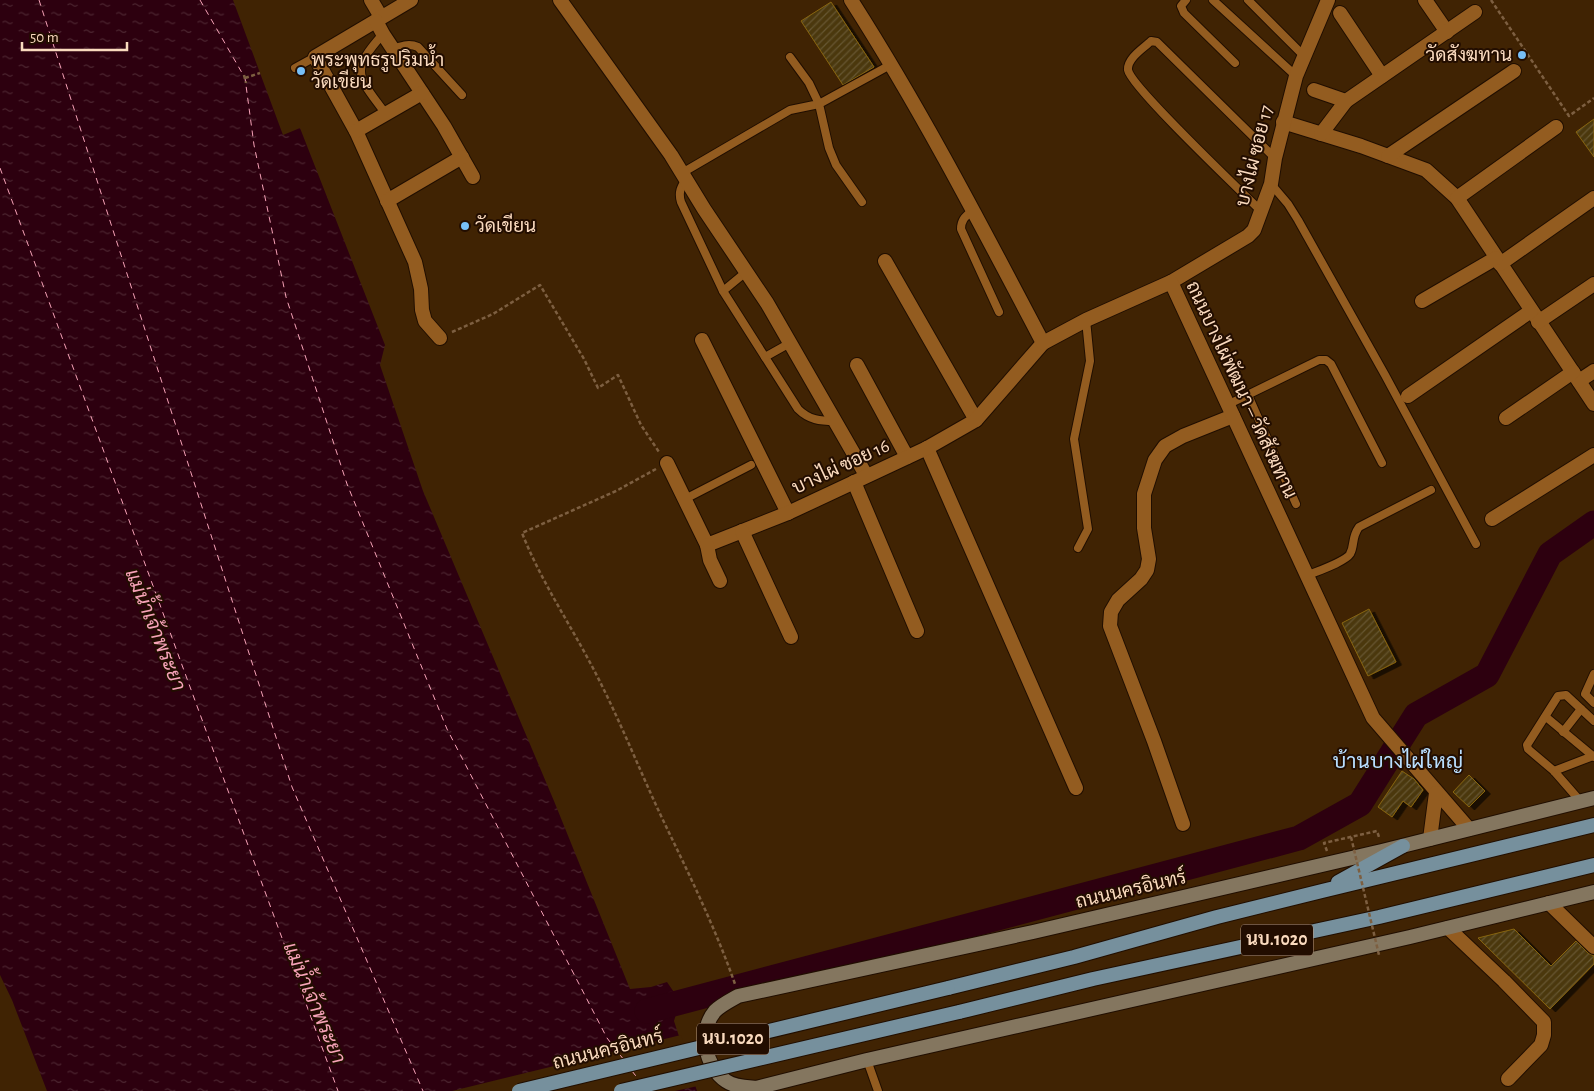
<svg xmlns="http://www.w3.org/2000/svg" width="1594" height="1091" font-family="'Alegreya Sans',Sarabun,sans-serif">
<style>
.water{fill:url(#water-ripples)}
.pier{fill:#402303}
.lines{fill:none;stroke-linecap:round;stroke-linejoin:round}
.river{stroke:#2d000f;stroke-width:25}
.ferry{stroke:#f7a3b8;stroke-width:1;stroke-dasharray:6 5;stroke-linecap:butt}
.building{fill:url(#building-hatch);stroke:#886511;filter:url(#shadow)}
.service-casing{stroke:#200e00;stroke-width:10}
.minor-casing{stroke:#200e00;stroke-width:16}
.tertiary-casing{stroke:#200e00;stroke-width:16}
.secondary-casing{stroke:#200e00;stroke-width:16}
.primary-casing{stroke:#200e00;stroke-width:16}
.path{stroke:#7d5f41;stroke-width:2.5;stroke-dasharray:4 2.5;stroke-linecap:butt}
.service{stroke:#935c20;stroke-width:8}
.minor{stroke:#935c20;stroke-width:14}
.tertiary{stroke:#935c20;stroke-width:14}
.secondary{stroke:#84765f;stroke-width:14}
.primary{stroke:#76909d;stroke-width:14}
.primary-bridge-casing{stroke:#200e00;stroke-width:16;stroke-linecap:butt}
.path-bridge{stroke:#7d5f41;stroke-width:2.5;stroke-dasharray:4 2.5;stroke-linecap:butt}
.primary-bridge{stroke:#76909d;stroke-width:14}
.poi-dot{fill:#77bff7;stroke:#220d00;stroke-width:2}
.labels{text-anchor:middle;dominant-baseline:central;stroke-width:4;stroke-linejoin:round;paint-order:stroke}
.shield{fill:#220d00;stroke:#b99c85;stroke-width:1}
.shield-label{font-size:18px;font-weight:bold;fill:#fadabe}
.poi-label{font-size:19px;fill:#fadabe;stroke:#220d00;text-anchor:start}
.street-label{font-size:19px;fill:#fadabe;stroke:#220d00}
.water-label{font-size:20px;font-style:italic;fill:#f7a3b8;stroke:#220d00}
.quarter-label{font-size:21px;fill:#b9dfff;stroke:#220d00}
</style>
<defs>
<pattern id="water-ripples" width="26" height="14" patternUnits="userSpaceOnUse" patternTransform="scale(1.25)"><rect width="26" height="14" fill="#2d000f"/><path d="M2 4q2-2 4 0t4 0M15 11q2-2 4 0t4 0" fill="none" stroke="#4c2530"/></pattern>
<pattern id="building-hatch" width="6" height="6" patternUnits="userSpaceOnUse" patternTransform="scale(1.25)"><rect width="6" height="6" fill="#4b3910"/><path d="M-1 1l2-2M0 6l6-6M5 7l2-2" fill="none" stroke="#665531"/></pattern>
<filter id="shadow"><feDropShadow dx="5.5" dy="3" stdDeviation="0" flood-color="#0009"/></filter>
</defs>
<rect width="100%" height="100%" fill="#402303"/>
<path class="water" d="M0,0h233l50,135 17,-7 85,217 -5,20 43,126 131,310 76,188 21,-2 16,-5 13,19 -6,20 23,70h-650l-35,-91 -12,-25z"/>
<path class="pier" d="M681,1035l17,51 -23,5h-223z"/>
<g class="lines">
<path class="river" d="M647,1011l652,-173 61,-34 56,-89 71,-40 63,-121 44,-31"/>
<g class="ferry">
<path d="M39,0l253,787 131,304"/>
<path d="M200,0l45,78 9,67 32,152 61,187 100,245 160,309 17,22"/>
<path d="M0,168l338,923"/>
<path d="M632,1071l7,9"/>
</g>
</g>
<g class="building">
<path d="M831,2l43,65 -31,18 -42,-64z"/>
<path d="M1594,119v38l-18,-25z"/>
<path d="M1369,609l27,53 -28,14 -26,-53z"/>
<path d="M1402,771l12,8 9,11 -12,17 -8,-6 -11,16 -14,-10z"/>
<path d="M1469,775l16,16 -16,16 -16,-15z"/>
<path d="M1514,929l37,37 25,-25 12,12 6,3v8l-44,45 -72,-71z"/>
</g>
<g class="lines">
<g class="service-casing">
<g id="service">
<path d="M1186,0l-5,6 3,7 51,50"/>
<path d="M1213,0l83,76"/>
<path d="M1248,0l56,56"/>
<path d="M383,34c-34,38 -25,42 2,79"/>
<path d="M392,49c10,-3 17,-6 26,-2l44,48"/>
<path d="M295,68l20,-11"/>
<path d="M682,173l108,-63 29,-6 -10,-21 -19,-26"/>
<path d="M686,179c-5,8 -8,13 -5,23l42,89 75,118c11,11 22,12 37,12"/>
<path d="M1271,184l17,20 10,16 87,155 91,169"/>
<path d="M862,202l-26,-37 -7,-17 -10,-44 73,-40"/>
<path d="M973,210c-7,6 -12,9 -12,19l38,83"/>
<path d="M1262,212c-20,-20 -131,-125 -134,-142 -1,-12 16,-22 23,-29l6,1 118,116"/>
<path d="M723,291l23,-19"/>
<path d="M765,357l25,-14"/>
<path d="M1248,395l48,109"/>
<path d="M1227,405l92,-45h7l5,4 51,99"/>
<path d="M685,499l66,-34"/>
<path d="M1078,548l10,-19 -14,-90 16,-78 -4,-41"/>
<path d="M1306,576c9,-4 39,-14 44,-22 5,-9 1,-16 9,-27l72,-37"/>
<path d="M1594,674l-9,20 9,9"/>
<path d="M1546,717l48,40"/>
<path d="M1563,732l18,-23"/>
<path d="M1554,771l39,-15"/>
<path d="M1581,802l-27,-31 -26,-22 -1,-4 31,-49 8,-1 28,26"/>
<path d="M867,1060l11,31"/>
</g>
</g>
<g class="minor-casing">
<g id="minor">
<path d="M371,0l10,17"/>
<path d="M411,0l-96,57 41,74 59,131 6,27 1,21 3,11 15,17"/>
<path d="M560,0l111,155 33,54 63,94 99,172"/>
<path d="M1425,0l22,32"/>
<path d="M1340,13l42,63"/>
<path d="M376,21l7,13 61,92 29,51"/>
<path d="M1314,90l32,11"/>
<path d="M1283,122l78,24 65,24 31,28 137,206"/>
<path d="M356,131l66,-38"/>
<path d="M1321,134l25,-33 129,-89"/>
<path d="M1388,156l126,-85"/>
<path d="M1457,198l99,-71"/>
<path d="M387,201l75,-44"/>
<path d="M885,261l91,159"/>
<path d="M1500,264l94,-66"/>
<path d="M1171,282l77,-46 6,-6 17,-46 4,-26 21,-82 32,-76"/>
<path d="M1422,301l74,-43"/>
<path d="M1538,322l56,-38"/>
<path d="M702,340l86,173"/>
<path d="M857,365l50,92"/>
<path d="M1579,381l15,-10"/>
<path d="M1408,396l123,-85"/>
<path d="M1506,418l67,-46"/>
<path d="M927,448l149,340"/>
<path d="M667,463l40,82 81,-32 139,-65 49,-28 67,-77"/>
<path d="M854,482l63,149"/>
<path d="M1492,519l102,-64"/>
<path d="M742,531l49,106"/>
<path d="M707,545l3,15 10,21"/>
<path d="M1183,824l-29,-83 -44,-115 1,-14 7,-12 23,-21 6,-9 2,-11 -5,-31v-34l11,-34 10,-14 18,-10 50,-20"/>
<path d="M1549,903l45,44"/>
<path d="M1448,928l56,53 40,41v13l-3,10 -33,34"/>
</g>
</g>
<g class="tertiary-casing">
<g id="tertiary">
<path d="M851,0c71,111 131,227 192,343l43,-23 85,-38 202,436 96,111"/>
<path d="M1430,839l6,-46"/>
</g>
</g>
<g class="secondary-casing">
<path id="secondary" d="M1594,798l-212,53 -349,81 -295,64c-7,4 -17,9 -23,15 -17,20 -10,56 11,70 9,6 20,6 30,7l111,-28 543,-123 184,-45"/>
</g>
<g class="primary-casing">
<g id="primary">
<path d="M1338,882l65,-36"/>
<path d="M948,988l126,-31 143,-40 105,-26 272,-66"/>
<path d="M959,1012l134,-33 286,-62 215,-52"/>
</g>
</g>
<g class="path">
<path d="M1491,0l78,116 25,-18"/>
<path d="M244,75l2,8"/>
<path d="M245,78l15,-5"/>
<path d="M452,332l41,-18 47,-29 44,74 14,29 20,-13 23,50 18,27"/>
<path d="M656,469l-40,22 -94,42c19,48 48,91 72,137 25,48 45,99 68,148 26,54 53,109 73,166"/>
<path d="M1327,851l-3,-8 53,-12 2,6"/>
</g>
<use href="#service" class="service"/>
<use href="#minor" class="minor"/>
<use href="#tertiary" class="tertiary"/>
<use href="#secondary" class="secondary"/>
<use href="#primary" class="primary"/>
<g class="primary-bridge-casing">
<g id="primary-bridge">
<path d="M519,1091l429,-103"/>
<path d="M621,1091l338,-79"/>
</g>
</g>
<path class="path-bridge" d="M1351,837l28,118"/>
<use href="#primary-bridge" class="primary-bridge"/>
</g>
<g class="poi-dot">
<circle cx="1522" cy="55" r="5"/>
<circle cx="301" cy="71" r="5"/>
<circle cx="465" cy="226" r="5"/>
</g>
<g class="labels">
<g class="shield">
<rect x="1241" y="924.5" width="72" height="31" rx="4"/>
<rect x="697" y="1023.5" width="72" height="31" rx="4"/>
</g>
<g class="shield-label">
<text x="1277" y="940">นบ.1020</text>
<text x="733" y="1039">นบ.1020</text>
</g>
<g class="poi-label">
<text x="1512" y="55" text-anchor="end">วัดสังฆทาน</text>
<text x="311" y="60">พระพุทธรูปริมน้ำ<tspan x="311" dy="22">วัดเขียน</tspan></text>
<text x="475" y="226">วัดเขียน</text>
</g>
<g class="street-label">
<text transform="translate(1255 156) rotate(-76)">บางไผ่ ซอย 17</text>
<text transform="translate(1241 390) rotate(65)">ถนนบางไผ่พัฒนา – วัดสังฆทาน</text>
<text transform="translate(841 467) rotate(-25)">บางไผ่ ซอย 16</text>
<text transform="translate(1131 890) rotate(-13)">ถนนนครอินทร์</text>
<text transform="translate(608 1050) rotate(-14)">ถนนนครอินทร์</text>
</g>
<g class="water-label">
<text transform="translate(155 630) rotate(68)">แม่น้ำเจ้าพระยา</text>
<text transform="translate(314 1003) rotate(67)">แม่น้ำเจ้าพระยา</text>
</g>
<g class="quarter-label">
<text x="1398" y="761">บ้านบางไผ่ใหญ่</text>
</g>
</g>
<path d="M22 42v8h105v-8" fill="none" stroke="#fadabe" stroke-width="2.5"/>
<text x="30" y="42" font-size="15" fill="#fadabe" stroke="#220d00" stroke-width="4" paint-order="stroke">50 m</text>
</svg>
